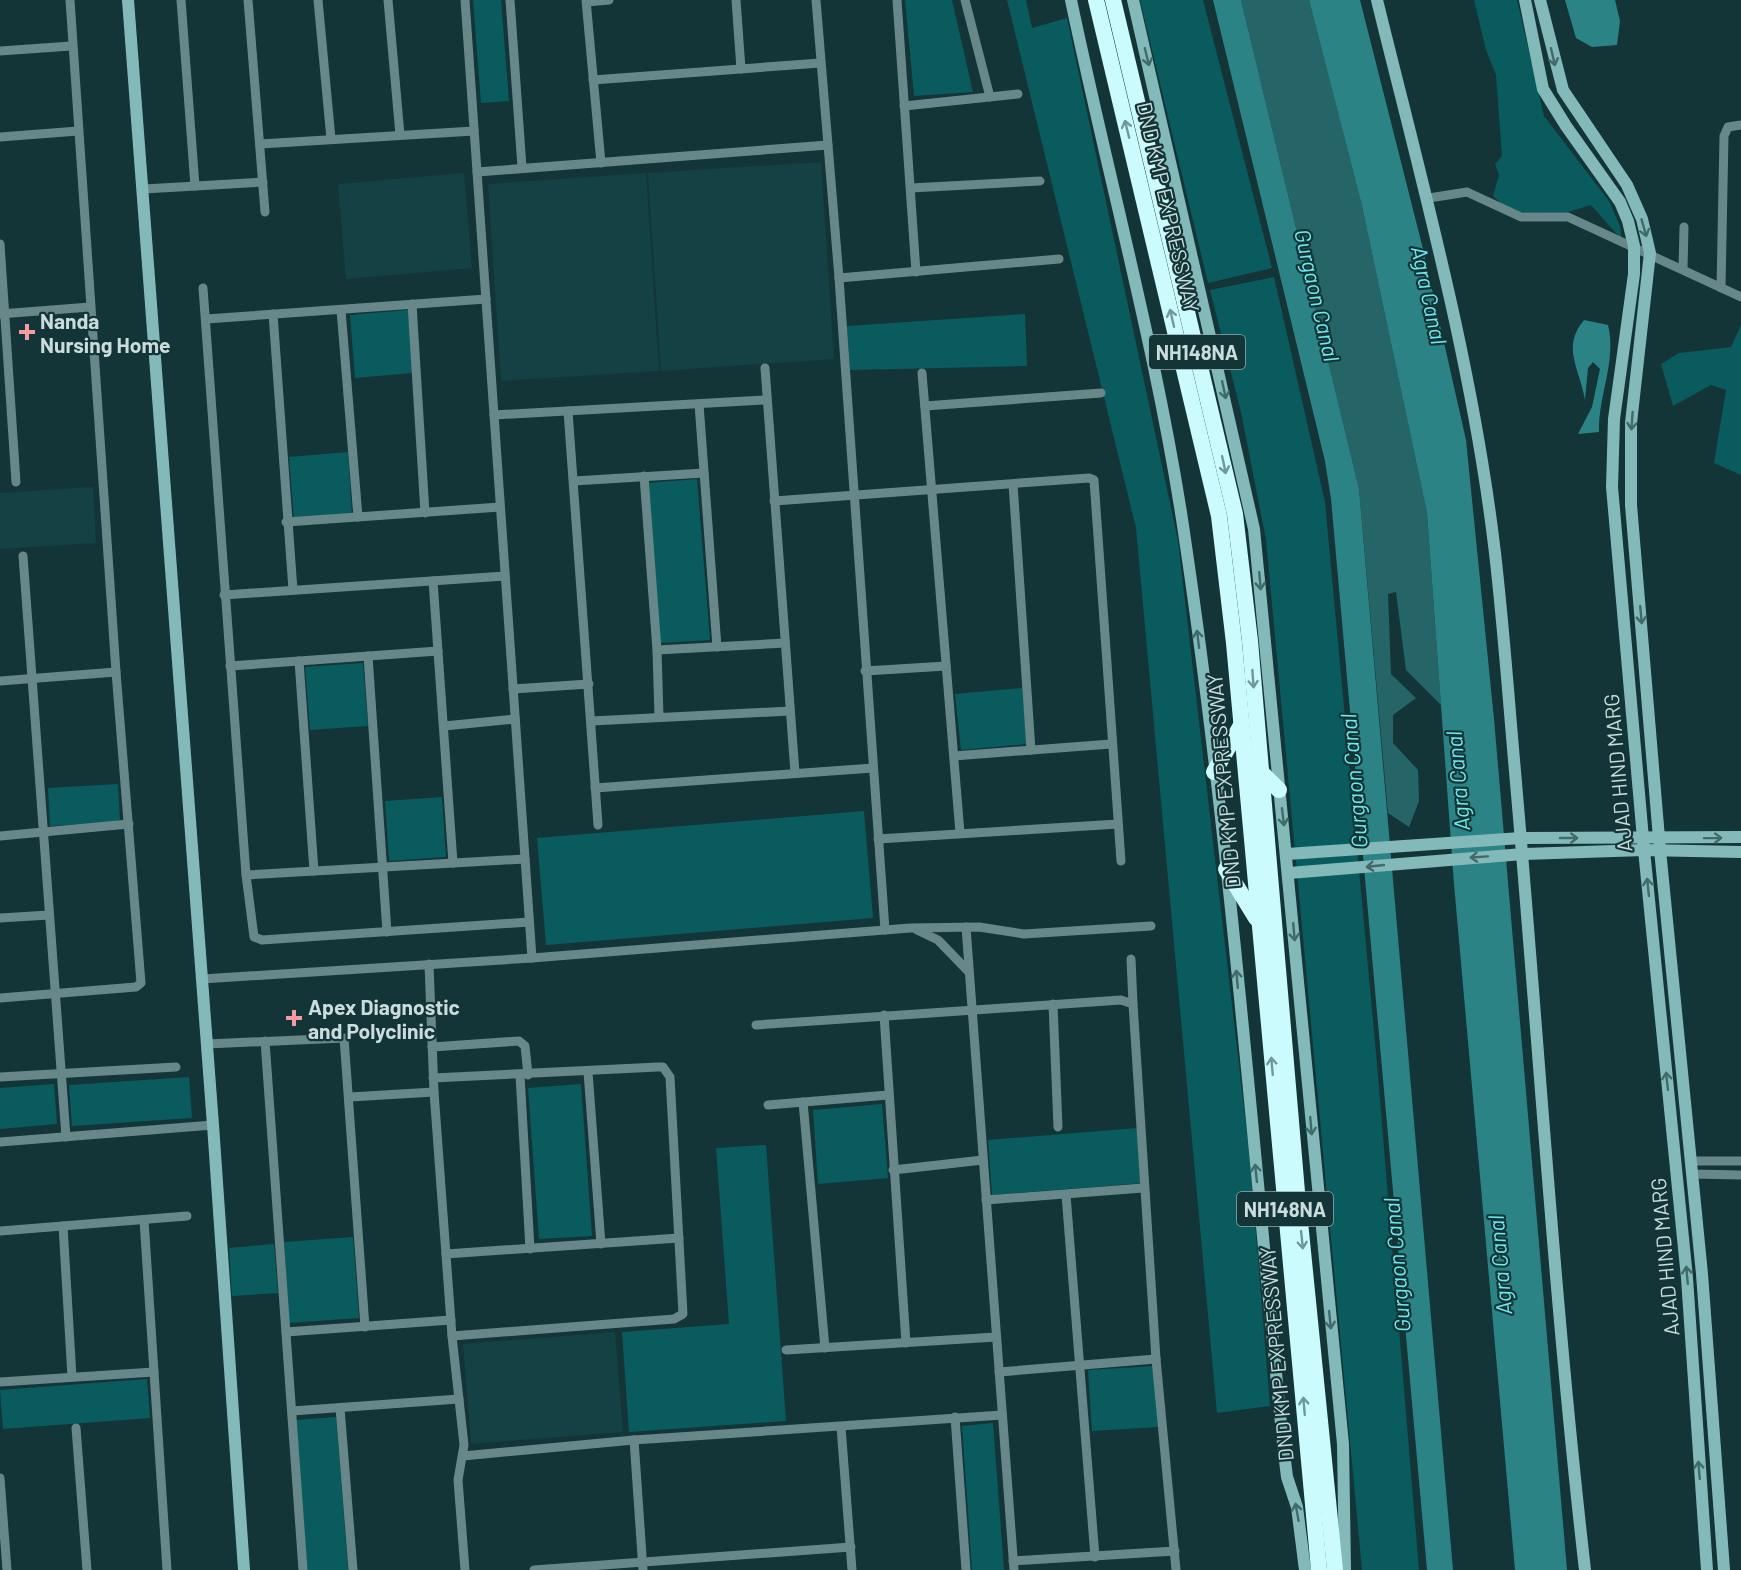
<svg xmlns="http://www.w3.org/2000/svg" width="1741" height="1570" font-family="Barlow,sans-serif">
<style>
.built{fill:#144143}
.green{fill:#095b5e}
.forest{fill:#256568}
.water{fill:#2c8386}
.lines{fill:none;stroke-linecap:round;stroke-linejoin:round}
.street{stroke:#678788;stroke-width:9}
.secondary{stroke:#84b9ba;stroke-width:12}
.highway{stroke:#ccfbfd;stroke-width:16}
.oneway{stroke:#416a6b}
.oneway2{stroke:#70989a}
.poi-dot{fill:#f49aa1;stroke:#143537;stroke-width:2}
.labels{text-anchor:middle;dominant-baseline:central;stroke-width:4.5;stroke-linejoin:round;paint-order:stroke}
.shield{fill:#143537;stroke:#93aaaa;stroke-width:1.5}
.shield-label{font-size:20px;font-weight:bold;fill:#cadcdc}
.street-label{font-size:21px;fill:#cadcdc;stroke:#143537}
.poi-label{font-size:21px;font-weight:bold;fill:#cadcdc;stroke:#143537;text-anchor:start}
.water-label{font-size:22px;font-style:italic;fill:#6febef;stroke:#143537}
</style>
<rect width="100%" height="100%" fill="#143537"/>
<g class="built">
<path d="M821,162l13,197 -173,12 -13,-198z"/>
<path d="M464,173l8,95 -126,11 -8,-95z"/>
<path d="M646,173l13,198 -158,10 -13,-197z"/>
<path d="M93,487l3,56 -96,6v-56z"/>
<path d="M615,1332l8,100 -152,12 -8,-100z"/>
</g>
<g class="green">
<path d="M473,0h28l8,101 -28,2z"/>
<path d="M905,0h47l21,92 -59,4z"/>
<path d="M1007,0h19l6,28 35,-10 111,523 72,619 20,246 -53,7 -81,-885z"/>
<path d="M1140,0h63l69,268 -64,15z"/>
<path d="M1474,0h43l27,116 65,85 11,25 2,14 -31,-35 -26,8 -54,-1 -18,-16 6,-21 -4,-11 7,-8 -6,-81 -10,-25z"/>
<path d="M1274,277l51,225 52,562 42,506h-57l-96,-1030 -25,-128 -31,-122z"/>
<path d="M408,310l5,63 -58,5 -5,-63z"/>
<path d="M1025,314l2,52 -177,4 -3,-44z"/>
<path d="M1741,325v150l-27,-12 12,-73 -15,-5 -38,21 -12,-42 18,-11 52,-6z"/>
<path d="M348,452l4,64 -58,4 -5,-63z"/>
<path d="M697,479l13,161 -50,3 -12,-160z"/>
<path d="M363,663l5,63 -58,4 -5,-63z"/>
<path d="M1022,688l5,56 -66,6 -6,-56z"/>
<path d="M118,784l2,38 -70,4 -2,-38z"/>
<path d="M442,797l4,60 -57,4 -4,-60z"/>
<path d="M864,811l9,107 -327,27 -9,-107z"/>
<path d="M189,1077l3,41 -120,8 -3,-41z"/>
<path d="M54,1084l3,40 -57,5v-41z"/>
<path d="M581,1084l11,152 -53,3 -11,-151z"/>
<path d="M882,1104l6,74 -70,6 -5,-74z"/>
<path d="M1138,1128l5,55 -151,12 -4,-55z"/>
<path d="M766,1145l20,276 -157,11 -7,-100 107,-8 -13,-176z"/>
<path d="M353,1237l6,81 -70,5 -5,-81z"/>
<path d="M274,1244l4,49 -46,3 -3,-48z"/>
<path d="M1154,1366l4,61 -66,4 -4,-61z"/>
<path d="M147,1379l3,39 -147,11 -3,-39z"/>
<path d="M336,1417l12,153h-41l-11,-150z"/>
<path d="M993,1423l11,147h-32l-10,-144z"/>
</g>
<path class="forest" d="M1241,0h68l53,206 65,307 14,192 -35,-35 -10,-78 -8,2 3,80 25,24 -23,17v28l25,27 1,31 -10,26 -21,-14 -29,-324z"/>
<g class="water">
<path d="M1213,0h28l118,489 94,1081h-26l-96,-1071 -6,-38z"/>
<path d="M1309,0h51l62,245 44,195 28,279 73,851h-52l-61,-686 -27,-371 -65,-307z"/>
<path d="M1565,0h50l5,21 -3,24 -25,2 -16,-9z"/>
<path d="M1584,320l24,5c9,35 -10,71 -9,107l-21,2 14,-27 8,-38 -7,-7 -5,6 -3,32c-5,-31 -24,-53 -1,-80z"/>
</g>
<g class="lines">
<g class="street">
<path d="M181,0l14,186"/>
<path d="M248,0l17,212"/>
<path d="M318,0l13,139"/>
<path d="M388,0l12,135"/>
<path d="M465,0l67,958"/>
<path d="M510,0l12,167"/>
<path d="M586,0l15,163"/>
<path d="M736,0l5,69"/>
<path d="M816,0l23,278 46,652"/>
<path d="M897,0l19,272"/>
<path d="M965,0l25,97"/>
<path d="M587,2l22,-2"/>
<path d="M0,51l71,-5"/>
<path d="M593,80l227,-17"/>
<path d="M904,106l114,-12"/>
<path d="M0,137l78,-6"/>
<path d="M260,144l214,-13"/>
<path d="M477,172l351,-27"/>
<path d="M911,188l129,-7"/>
<path d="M144,189l119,-7"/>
<path d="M1429,198l38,-6 54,25h47l173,80"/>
<path d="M0,244l16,238"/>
<path d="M1683,269l1,-42"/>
<path d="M839,278l220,-19"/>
<path d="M203,288l43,587 8,62 8,3 267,-18"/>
<path d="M1721,288l3,-152 4,-9 13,-2"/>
<path d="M412,304l13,209"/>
<path d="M341,310l17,207"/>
<path d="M0,314l90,-7"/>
<path d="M273,314l20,276"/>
<path d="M206,319l280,-20"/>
<path d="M765,368l30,405"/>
<path d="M922,373l38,460"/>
<path d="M699,404l18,243"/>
<path d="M925,406l176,-13"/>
<path d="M568,411l30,414"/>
<path d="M494,415l272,-15"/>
<path d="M644,476l13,174 2,67"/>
<path d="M574,481l130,-8"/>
<path d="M1013,484l18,266"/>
<path d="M774,501l315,-23 5,2 27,381"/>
<path d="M286,522l214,-15"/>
<path d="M23,556l43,581"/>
<path d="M433,581l20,282"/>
<path d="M224,595l281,-19"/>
<path d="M657,650l128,-7"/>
<path d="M368,656l19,276"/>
<path d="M299,661l15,210"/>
<path d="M230,666l208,-15"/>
<path d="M865,671l81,-5"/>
<path d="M0,681l116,-9"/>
<path d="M513,689l76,-5"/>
<path d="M592,721l198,-10"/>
<path d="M444,726l71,-7"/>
<path d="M954,756l157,-12"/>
<path d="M595,788l278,-20"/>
<path d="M0,836l129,-12"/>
<path d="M878,839l240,-15"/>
<path d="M246,875l279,-16"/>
<path d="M0,918l49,-3"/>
<path d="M966,927l48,643"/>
<path d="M917,930l21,10 30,31"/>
<path d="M1131,959l2,45"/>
<path d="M429,964l5,128 18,244 12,109 -6,35 7,90"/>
<path d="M202,979l330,-21 378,-30 69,-1 45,7 127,-8"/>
<path d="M0,998l136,-11 5,-4 -25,-311 -46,-672"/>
<path d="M1053,1004l5,123"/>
<path d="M884,1015l22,328"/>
<path d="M756,1025l365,-25 12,4 23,355 20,211"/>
<path d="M265,1041l38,529"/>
<path d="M207,1044l137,-6 21,289"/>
<path d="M432,1047l87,-6 6,5 3,29"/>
<path d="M588,1072l13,172"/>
<path d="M520,1075l10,174"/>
<path d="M0,1077l176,-10"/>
<path d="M433,1078l225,-11h5l7,10 13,237 -9,5 -222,17"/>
<path d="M350,1097l84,-5"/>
<path d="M803,1102l22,246"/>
<path d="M768,1105l120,-10"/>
<path d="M0,1142l213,-17"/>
<path d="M1690,1161h51"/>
<path d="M893,1170l90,-10"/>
<path d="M1692,1174l49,1"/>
<path d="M1066,1195l29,362"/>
<path d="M986,1200l157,-12"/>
<path d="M144,1220l23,350"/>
<path d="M63,1226l9,151"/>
<path d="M0,1231l187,-15"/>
<path d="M446,1254l233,-16"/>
<path d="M286,1332l165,-12"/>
<path d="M786,1350l210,-13"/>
<path d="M999,1372l157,-13"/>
<path d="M0,1382l154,-10"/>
<path d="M340,1408l13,162"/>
<path d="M292,1411l167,-12"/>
<path d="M955,1417l11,153"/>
<path d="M841,1427l11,143"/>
<path d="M76,1428l11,142"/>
<path d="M634,1440l9,130"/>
<path d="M463,1456l171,-16 368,-25"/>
<path d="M0,1478l7,92"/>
<path d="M1013,1561l162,-10"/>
<path d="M534,1570l317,-23"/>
</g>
<g class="secondary">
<path d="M128,0l85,1125 31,445"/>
<path d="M1071,0c38,182 89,362 115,546 44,298 67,599 97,898l4,33 10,30 8,63"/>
<path d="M1133,0l121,529 89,915 2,126"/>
<path d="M1377,0c45,183 96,365 118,553 8,69 13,138 19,207 24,270 40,541 71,810"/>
<path d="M1525,0l18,89 23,37 54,76 8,19 6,25v28l-20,145 -2,68 32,363 43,428 20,292"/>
<path d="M1540,0l23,90 64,95 15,34 8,34 -19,170v82l29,345 42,424 22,296"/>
<path d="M1287,854l234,-16 220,-1"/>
<path d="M1289,873l234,-19 121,-4 97,2"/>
</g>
<g class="highway">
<path d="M1096,0l123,516 15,127 85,927"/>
<path d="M1113,0l122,514 15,127 47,551 38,378"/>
<path d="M1214,772l26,-45"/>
<path d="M1262,773l17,17"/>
<path d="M1226,869l30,49"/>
</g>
</g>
<defs><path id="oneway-shaft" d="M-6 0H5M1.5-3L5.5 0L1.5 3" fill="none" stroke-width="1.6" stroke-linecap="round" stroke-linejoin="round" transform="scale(1.5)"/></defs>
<g class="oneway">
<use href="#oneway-shaft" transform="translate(1147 57) rotate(76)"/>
<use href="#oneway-shaft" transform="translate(1553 57) rotate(77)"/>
<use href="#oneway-shaft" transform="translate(1644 228) rotate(74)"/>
<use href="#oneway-shaft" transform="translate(1224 390) rotate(78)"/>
<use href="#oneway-shaft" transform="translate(1632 421) rotate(94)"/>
<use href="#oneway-shaft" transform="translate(1260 581) rotate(85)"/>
<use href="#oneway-shaft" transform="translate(1641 615) rotate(85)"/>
<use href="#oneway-shaft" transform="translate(1198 639) rotate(-97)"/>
<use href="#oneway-shaft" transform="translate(1283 817) rotate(83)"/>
<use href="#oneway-shaft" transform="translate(1569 838)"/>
<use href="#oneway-shaft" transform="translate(1713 838) rotate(-1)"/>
<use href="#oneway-shaft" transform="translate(1479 857) rotate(176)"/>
<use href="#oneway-shaft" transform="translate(1375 866) rotate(174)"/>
<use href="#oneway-shaft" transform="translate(1648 887) rotate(-96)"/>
<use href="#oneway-shaft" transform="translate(1294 932) rotate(85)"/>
<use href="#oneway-shaft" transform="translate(1237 979) rotate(-95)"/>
<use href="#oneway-shaft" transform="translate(1667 1081) rotate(-96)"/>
<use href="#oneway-shaft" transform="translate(1311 1126) rotate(85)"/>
<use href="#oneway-shaft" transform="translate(1256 1173) rotate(-96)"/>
<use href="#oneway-shaft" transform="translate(1687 1275) rotate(-95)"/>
<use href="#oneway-shaft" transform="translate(1330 1320) rotate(84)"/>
<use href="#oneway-shaft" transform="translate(1699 1470) rotate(-95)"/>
<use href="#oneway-shaft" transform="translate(1297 1512) rotate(-100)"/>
</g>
<g class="oneway2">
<use href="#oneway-shaft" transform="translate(1127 129) rotate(-104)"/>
<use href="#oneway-shaft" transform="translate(1172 318) rotate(-103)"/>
<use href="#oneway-shaft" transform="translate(1224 465) rotate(78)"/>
<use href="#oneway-shaft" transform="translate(1253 679) rotate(86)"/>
<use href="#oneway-shaft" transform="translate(1272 1066) rotate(-95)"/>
<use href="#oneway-shaft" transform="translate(1302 1240) rotate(84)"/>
<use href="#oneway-shaft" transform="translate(1304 1406) rotate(-95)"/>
</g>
<g class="poi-dot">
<path d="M24 323h6v6h6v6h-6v6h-6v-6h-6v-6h6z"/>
<path d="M291 1009h6v6h6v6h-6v6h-6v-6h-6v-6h6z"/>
</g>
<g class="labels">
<g class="shield">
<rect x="1149" y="335" width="96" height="34" rx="4.5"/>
<rect x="1237" y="1192" width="96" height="34" rx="4.5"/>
</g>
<g class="shield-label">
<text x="1197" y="352">NH148NA</text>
<text x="1285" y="1209">NH148NA</text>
</g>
<g class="street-label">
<text transform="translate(1169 207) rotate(77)">DND KMP EXPRESSWAY</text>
<text transform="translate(1617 773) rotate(-95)">AJAD HIND MARG</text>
<text transform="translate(1223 781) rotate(-95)">DND KMP EXPRESSWAY</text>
<text transform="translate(1664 1257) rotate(-95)">AJAD HIND MARG</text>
<text transform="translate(1276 1354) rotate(-95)">DND KMP EXPRESSWAY</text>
</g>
<g class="poi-label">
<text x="40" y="320">Nanda<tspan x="40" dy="24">Nursing Home</tspan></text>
<text x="308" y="1006">Apex Diagnostic<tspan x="308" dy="24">and Polyclinic</tspan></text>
</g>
<g class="water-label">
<text transform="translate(1318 295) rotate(77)">Gurgaon Canal</text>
<text transform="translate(1430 295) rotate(78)">Agra Canal</text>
<text transform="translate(1353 781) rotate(-95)">Gurgaon Canal</text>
<text transform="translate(1457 781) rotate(-95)">Agra Canal</text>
<text transform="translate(1396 1265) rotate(-95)">Gurgaon Canal</text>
<text transform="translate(1499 1265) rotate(-95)">Agra Canal</text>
</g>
</g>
</svg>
